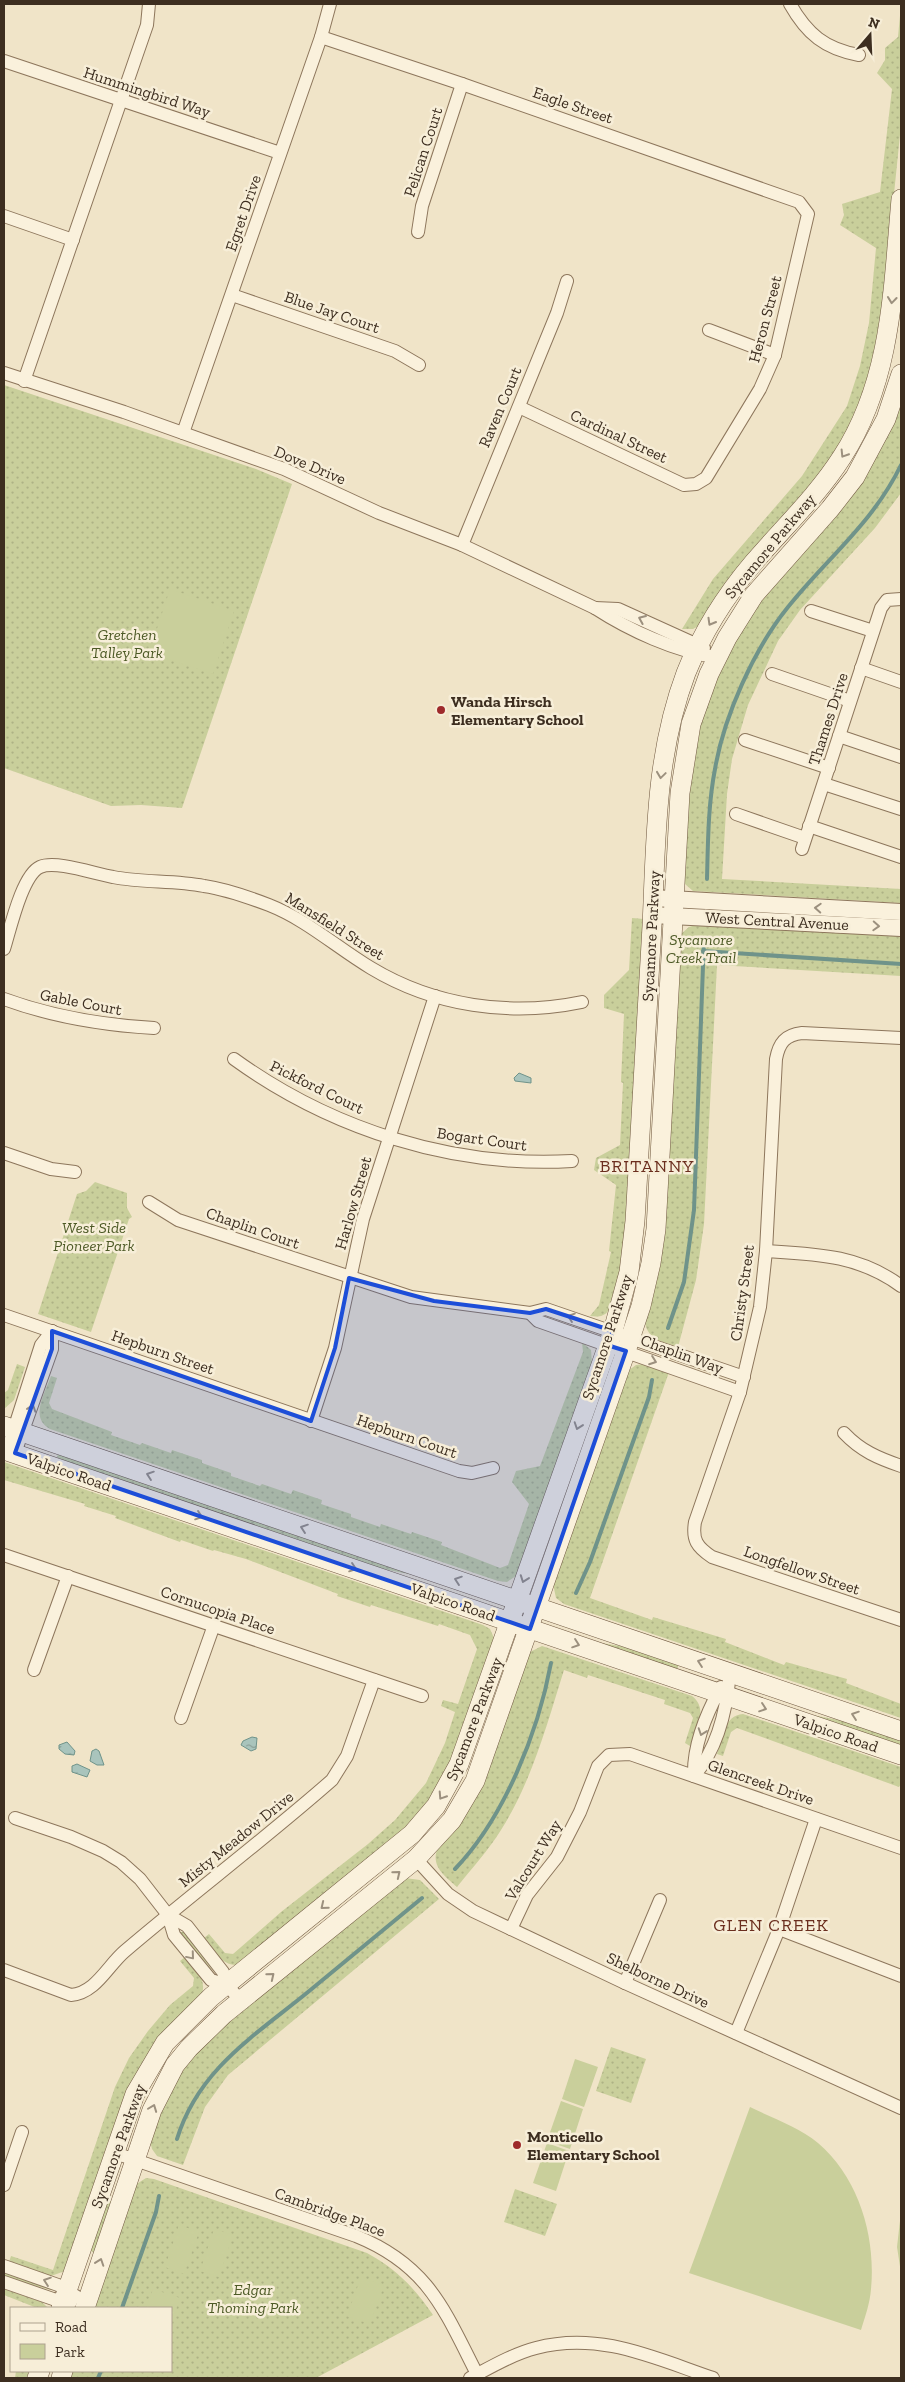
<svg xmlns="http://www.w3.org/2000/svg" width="905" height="2382" font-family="'Zilla Slab',serif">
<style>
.green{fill:url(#green-dots)}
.pitch{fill:#c9cf9b}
.water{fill:url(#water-ripples);stroke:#6f938a}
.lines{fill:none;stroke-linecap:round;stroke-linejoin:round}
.stream{stroke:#6f938a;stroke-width:4}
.minor-casing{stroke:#8d765c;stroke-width:14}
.tertiary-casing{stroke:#8d765c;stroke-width:18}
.secondary-casing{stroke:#6f573f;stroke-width:20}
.minor{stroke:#faf1dc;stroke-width:12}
.tertiary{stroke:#faf1dc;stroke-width:16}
.secondary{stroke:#faf1dc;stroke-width:19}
.oneway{stroke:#9c907e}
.marked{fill:#1d4ed8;fill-opacity:0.2;stroke:#1d4ed8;stroke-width:4;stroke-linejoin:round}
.poi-dot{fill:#9e2a2b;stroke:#f7eed8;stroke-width:2}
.labels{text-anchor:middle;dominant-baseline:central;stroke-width:5;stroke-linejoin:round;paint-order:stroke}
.street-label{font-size:16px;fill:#3d2e20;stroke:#f7eed8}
.park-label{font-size:16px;font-style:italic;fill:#4d5a26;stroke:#f7eed8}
.poi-label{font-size:16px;font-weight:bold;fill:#3d2e20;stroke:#f7eed8;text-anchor:start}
.neighbourhood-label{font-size:18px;letter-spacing:1px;fill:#6b2e1e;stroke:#f7eed8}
</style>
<defs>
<pattern id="green-dots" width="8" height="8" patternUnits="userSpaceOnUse" patternTransform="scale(1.25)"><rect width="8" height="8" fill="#c9cf9b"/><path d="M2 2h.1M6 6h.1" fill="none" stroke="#aeb285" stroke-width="1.8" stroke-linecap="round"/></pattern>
<pattern id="water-ripples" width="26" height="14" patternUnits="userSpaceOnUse" patternTransform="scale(1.25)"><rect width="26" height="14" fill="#a9c4bc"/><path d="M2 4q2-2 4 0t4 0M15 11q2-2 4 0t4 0" fill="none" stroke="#8ba098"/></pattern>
</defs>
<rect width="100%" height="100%" fill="#f0e4c8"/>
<g class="green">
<path d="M901,5v120l-20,197 -14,66 -29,62 -136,174 -9,5h-11l31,-50 89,-103 45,-70 13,-40 9,-43 7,-75 -36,-23 4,-10 -2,-11 38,-12 12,-103 -15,-16 8,-13v-12l13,-11z"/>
<path d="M4,385l252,84 36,15 -110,324 -41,-3 -30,1 -107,-38z"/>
<path d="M901,402v91l-26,35 -75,82 -22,31 -30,64 -16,54 -5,35 -5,85 179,10v14l-208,-12 -8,-7 -2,-8 8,-112 11,-47 14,-40 30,-56z"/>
<path d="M632,918l12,1 -18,317c-3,17 -8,62 -18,75 -4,6 -11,6 -18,5l9,-11 12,-53 -2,-1 7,-66 -22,-15 2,-12 24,-13 3,-62 -2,-1 3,-68 -20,-6v-13l25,-25z"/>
<path d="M696,925l205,11v40l-184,-11 -13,259 -8,56 -18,67c-14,-5 -30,-7 -33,-24l36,-389 8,-7z"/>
<path d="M95,1182l32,11v15l5,9 -3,2 -38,113 -53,-18 39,-120 9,-3z"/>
<path d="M582,1342l9,8 1,13 -76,213 -9,6 -9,-1 -448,-152c-21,-11 -5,-36 1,-53l6,2 -8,25 3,6 60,23 -1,3 29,10 2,-2 29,10 1,-3 30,10v3l29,10v3l29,10 2,-2 29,10 2,-4 29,10 -1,4 30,10v3l29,10 1,-3 30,10 1,-2 30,10 -1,3 59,23 8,-3 21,-61 -17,-22 4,-11 24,-5 43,-114z"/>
<path d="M17,1364l8,3 -11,33 -10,9v-16l4,-3z"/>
<path d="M644,1364l25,8 -79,226 62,22 1,-3 73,22 -1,3 59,23 2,-3 61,17 -1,4 55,21v14l-337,-114 -8,-6 -3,-14 76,-214 7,-5z"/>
<path d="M59,1452l355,123 -41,-8 -304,-104 -12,-6z"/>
<path d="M4,1462l479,163 7,4 4,9 -41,122 -17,32 -28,34 -172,139c-15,0 -23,-16 -32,-27l5,-4 16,19 8,1 48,-42 87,-68 27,-24 31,-37 19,-40 10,-31 -14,-6 2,-6 15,4 19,-55 -7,-14 -31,-11 -1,2 -67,-21 -1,2 -33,-11 1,-2 -92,-35 -32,-9 -1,1 -32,-11 -1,2 -65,-24 1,-2 -32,-10 1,-2 -81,-24z"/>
<path d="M601,1643l32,5 46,16 -3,7 -75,-26z"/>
<path d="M542,1646l150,50c17,13 4,33 -2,50l-5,-3 8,-25 -3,-5 -26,-9 1,-4 -77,-25 -1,3 -23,-8c-17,54 -32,111 -63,160 -13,21 -29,38 -44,57 -11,-10 -26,-20 -20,-37l93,-198z"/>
<path d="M743,1714l158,53v17l-2,3 -162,-59 -6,4 -8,24 -6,-2c5,-15 7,-39 26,-40z"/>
<path d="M812,1715l38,7 51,16v10l-90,-31z"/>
<path d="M405,1878l15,2 19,19 -211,176 -23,32 -22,58 -26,-9 -5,-7 -2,-8 8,-25 21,-42 28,-35z"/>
<path d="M181,1932h3l31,41 -34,-38z"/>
<path d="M185,1957c9,11 22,21 17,37l-42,43 -95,234 -14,5 -42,-14 2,-6 42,14 62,-183 14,-29 19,-27 22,-26 23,-19 1,-8 -14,-17z"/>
<path d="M611,2047l35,12 -15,44 -35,-12z"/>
<path d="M146,2178l8,1 213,74c28,15 48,35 66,62l-117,63h-247l2,-7h100v-63h-79l43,-123z"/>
<path d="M515,2189l42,15 -12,32 -41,-14z"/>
<path d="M114,2200l-19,54 -6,-5 17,-47z"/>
<path d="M4,2272l47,17v1l-47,-13z"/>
<path d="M4,2289l38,13 6,6h-11l-33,-13z"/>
<path d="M16,2371h17l-3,7h-15z"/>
</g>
<g class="pitch">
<path d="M170,589l64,22 -21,63 -64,-21z"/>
<path d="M575,2059l23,8 -14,40 -22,-8z"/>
<path d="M561,2101l22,8 -13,40 -23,-8z"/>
<path d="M750,2107c22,11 49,20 68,36 41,35 58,94 53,146 -1,14 -6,28 -10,41l-172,-57z"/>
<path d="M547,2143l22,8 -13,40 -23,-8z"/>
<path d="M901,2212v61l-4,-26z"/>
<path d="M179,2225l20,7 -15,42 -19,-7z"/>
<path d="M214,2229l19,6 -14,42 -19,-6z"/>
<path d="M361,2277l23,8 -14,39 -23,-8z"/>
<path d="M153,2289l27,9 -9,25v-15h-25z"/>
</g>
<g class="water">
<path d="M519,1073l12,5v5l-16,-2 -1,-3z"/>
<path d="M252,1737l5,1 -1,11 -5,2 -10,-6 2,-4z"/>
<path d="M67,1742l8,9 -1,4 -9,-1 -6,-5v-4z"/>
<path d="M96,1749l3,2 5,14h-7l-7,-4 2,-10z"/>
<path d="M77,1764l13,6 -3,7 -15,-5v-6z"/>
</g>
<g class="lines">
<g class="stream">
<path d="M707,879c1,-37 1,-74 8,-110 9,-53 39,-120 73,-162 39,-49 85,-84 113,-142"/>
<path d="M703,951l198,13"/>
<path d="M668,1328l16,-46 10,-72 10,-271"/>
<path d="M576,1593l14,-31 59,-165 3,-17"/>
<path d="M455,1869c49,-51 83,-136 96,-206"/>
<path d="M177,2139c21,-69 77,-103 131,-147 38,-31 76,-63 114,-94"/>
<path d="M122,2308l34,-96 3,-16"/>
<path d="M98,2378l3,-7"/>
</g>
<g class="minor-casing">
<g id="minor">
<path d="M790,4c17,30 35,45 69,51"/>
<path d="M321,37l141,47 337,118 9,12 -33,141 -15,34 -54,89 -10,6 -12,1 -165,-78"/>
<path d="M4,61l276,92"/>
<path d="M4,216l69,24"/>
<path d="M418,232l4,-26 40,-122"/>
<path d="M232,295l163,56 24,14"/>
<path d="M709,330l66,25"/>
<path d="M4,373l120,39 160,57 95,44 83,32 133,63c34,22 81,44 121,49"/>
<path d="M24,381l123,-356 2,-21"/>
<path d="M183,433l138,-396 9,-33"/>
<path d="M462,545l95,-232 10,-32"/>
<path d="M595,608l23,1 86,39"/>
<path d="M811,611l62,20"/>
<path d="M861,668l40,14"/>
<path d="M772,674l78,27"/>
<path d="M839,736l62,21"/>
<path d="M745,740l84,28"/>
<path d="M824,784l77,25"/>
<path d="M736,814l69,24"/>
<path d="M809,826l92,31"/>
<path d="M802,849l79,-241 6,-8 14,-1"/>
<path d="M4,949c6,-19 18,-74 36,-82 16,-7 55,7 73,10 30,6 61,3 91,9 21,3 44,11 65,19 38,15 67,42 102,63 63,38 139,49 211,34"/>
<path d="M4,999c49,18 98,26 150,29"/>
<path d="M901,1038l-99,-5c-17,2 -23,10 -26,26l-10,192 -6,56 -20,85 -45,130c-3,18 2,25 17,35l189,63"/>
<path d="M234,1059c97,70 218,109 338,102"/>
<path d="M4,1153l47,16 24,3"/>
<path d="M149,1202l29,18 233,77 119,16 16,-4 198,68"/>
<path d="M766,1251c50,3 93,4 135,35"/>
<path d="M530,1313l8,8 202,71"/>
<path d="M4,1315l455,156 13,2 21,-5"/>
<path d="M311,1421l24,-73 28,-129 72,-223"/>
<path d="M844,1433c17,18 34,25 57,33"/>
<path d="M7,1451l34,-106 11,-14"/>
<path d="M15,1453l37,-104v-18"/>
<path d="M4,1555l418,141"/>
<path d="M34,1670l34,-94"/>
<path d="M181,1718l33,-93"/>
<path d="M694,1776c24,-28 33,-68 36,-104"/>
<path d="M694,1776c-1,-30 12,-62 27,-89"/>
<path d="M15,1818l56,19 32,14 18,11 19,17 28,36 19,11 36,46 4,13 14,16"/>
<path d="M416,1859l32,35 25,17 152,72 276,125"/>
<path d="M168,1915l6,20 37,45 16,5"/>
<path d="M511,1929l16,-34 30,-38 23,-45 18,-46 11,-11 21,-1 271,94"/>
<path d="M779,1929l122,47"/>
<path d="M4,1970l67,25c25,-2 37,-30 54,-44 68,-58 140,-112 207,-171l15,-24 27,-76"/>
<path d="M625,1983l35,-83"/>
<path d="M736,2033l43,-104 37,-110"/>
<path d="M115,2153l241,83c74,30 89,76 123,142"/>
<path d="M4,2185l18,-53"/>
<path d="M4,2266l54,19 29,18"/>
<path d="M4,2282l49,17 18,3"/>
<path d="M470,2378c21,-11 43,-24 66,-30 63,-17 118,10 177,30"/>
</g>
</g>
<g class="tertiary-casing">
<g id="tertiary">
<path d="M653,898l248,14"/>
<path d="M652,915l249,13"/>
</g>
</g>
<g class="secondary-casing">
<g id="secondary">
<path d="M4,1426l897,305"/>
<path d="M4,1450l897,305"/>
<path d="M61,2308l74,-214 30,-51 46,-46 201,-163 24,-28 23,-42 154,-433 16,-59 6,-51c6,-98 11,-196 17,-295 4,-86 3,-171 34,-253 16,-40 40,-78 68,-111 30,-35 63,-66 88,-105 50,-77 51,-169 59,-258"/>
<path d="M85,2308l67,-198 23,-45 14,-17 35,-34 192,-155 36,-39 23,-39 151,-430 15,-45 10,-43 5,-34 24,-436 11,-69 18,-50 18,-36 27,-43 76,-86 25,-32 31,-58 15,-45"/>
<path d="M37,2378l3,-7"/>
<path d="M61,2378l2,-7"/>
</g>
</g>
<use href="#minor" class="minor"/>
<use href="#tertiary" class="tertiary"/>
<use href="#secondary" class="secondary"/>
</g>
<defs><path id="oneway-chevron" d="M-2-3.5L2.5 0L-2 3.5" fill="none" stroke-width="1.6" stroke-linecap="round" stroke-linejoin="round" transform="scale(1.25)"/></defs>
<g class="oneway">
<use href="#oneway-chevron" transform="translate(892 300) rotate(96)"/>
<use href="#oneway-chevron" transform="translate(844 454) rotate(122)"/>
<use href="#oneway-chevron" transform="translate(642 619) rotate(-157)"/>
<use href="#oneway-chevron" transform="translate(711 622) rotate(120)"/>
<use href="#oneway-chevron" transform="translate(661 775) rotate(98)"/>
<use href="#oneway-chevron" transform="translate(818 908) rotate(-177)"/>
<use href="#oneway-chevron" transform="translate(876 926) rotate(3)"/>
<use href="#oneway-chevron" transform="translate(571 1317) rotate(-161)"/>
<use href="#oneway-chevron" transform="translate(653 1361) rotate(20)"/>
<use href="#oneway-chevron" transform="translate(32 1408) rotate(-71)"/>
<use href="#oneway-chevron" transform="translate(578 1426) rotate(109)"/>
<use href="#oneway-chevron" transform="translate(150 1475) rotate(-161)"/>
<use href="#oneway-chevron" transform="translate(199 1516) rotate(19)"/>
<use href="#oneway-chevron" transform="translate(304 1528) rotate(-161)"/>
<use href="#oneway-chevron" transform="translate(353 1568) rotate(19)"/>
<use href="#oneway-chevron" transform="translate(524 1579) rotate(110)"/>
<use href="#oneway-chevron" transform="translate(458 1580) rotate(-161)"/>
<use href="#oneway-chevron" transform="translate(576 1644) rotate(19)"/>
<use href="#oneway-chevron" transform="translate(701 1662) rotate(-161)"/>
<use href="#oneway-chevron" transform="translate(763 1708) rotate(19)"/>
<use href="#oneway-chevron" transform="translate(855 1715) rotate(-161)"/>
<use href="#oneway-chevron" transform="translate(702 1732) rotate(109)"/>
<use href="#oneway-chevron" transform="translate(442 1796) rotate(123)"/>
<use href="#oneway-chevron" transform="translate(397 1874) rotate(-39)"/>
<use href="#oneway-chevron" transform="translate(324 1906) rotate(141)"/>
<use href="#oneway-chevron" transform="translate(191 1956) rotate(50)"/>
<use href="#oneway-chevron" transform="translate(271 1976) rotate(-39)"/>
<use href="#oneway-chevron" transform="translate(153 2108) rotate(-69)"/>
<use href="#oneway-chevron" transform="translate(100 2262) rotate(-71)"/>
<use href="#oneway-chevron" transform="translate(47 2281) rotate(-161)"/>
</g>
<path class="marked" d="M349,1278l85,23 96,12 16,-4 67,22 -6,14 19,6 -96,278 -515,-176 37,-104v-18l259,90 24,-73z"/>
<g class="poi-dot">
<circle cx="441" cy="710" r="5"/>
<circle cx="517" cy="2145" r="5"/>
</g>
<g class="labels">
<g class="street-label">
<text transform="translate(147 92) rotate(18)">Hummingbird Way</text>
<text transform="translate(573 105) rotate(19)">Eagle Street</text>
<text transform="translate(423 152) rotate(-72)">Pelican Court</text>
<text transform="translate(243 213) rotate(-71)">Egret Drive</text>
<text transform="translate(332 312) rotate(19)">Blue Jay Court</text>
<text transform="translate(765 319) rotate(-75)">Heron Street</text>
<text transform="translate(500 407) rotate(-67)">Raven Court</text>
<text transform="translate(619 436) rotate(25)">Cardinal Street</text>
<text transform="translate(310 465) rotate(23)">Dove Drive</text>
<text transform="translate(770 546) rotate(-50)">Sycamore Parkway</text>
<text transform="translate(828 719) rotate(-72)">Thames Drive</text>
<text transform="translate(777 921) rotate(3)">West Central Avenue</text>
<text transform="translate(335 926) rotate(32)">Mansfield Street</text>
<text transform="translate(651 936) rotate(-87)">Sycamore Parkway</text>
<text transform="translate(81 1002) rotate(11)">Gable Court</text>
<text transform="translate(317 1087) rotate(26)">Pickford Court</text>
<text transform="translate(482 1139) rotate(8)">Bogart Court</text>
<text transform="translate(353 1203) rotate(-74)">Harlow Street</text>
<text transform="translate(253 1228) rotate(19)">Chaplin Court</text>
<text transform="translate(742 1293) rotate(-82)">Christy Street</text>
<text transform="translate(607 1337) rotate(-72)">Sycamore Parkway</text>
<text transform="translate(163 1352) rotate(19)">Hepburn Street</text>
<text transform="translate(682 1354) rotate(20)">Chaplin Way</text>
<text transform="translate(407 1436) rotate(19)">Hepburn Court</text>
<text transform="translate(69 1472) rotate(19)">Valpico Road</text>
<text transform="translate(802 1570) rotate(19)">Longfellow Street</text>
<text transform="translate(453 1602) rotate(19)">Valpico Road</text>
<text transform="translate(218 1610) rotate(19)">Cornucopia Place</text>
<text transform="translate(474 1719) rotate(-69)">Sycamore Parkway</text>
<text transform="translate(836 1733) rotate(19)">Valpico Road</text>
<text transform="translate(761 1782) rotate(19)">Glencreek Drive</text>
<text transform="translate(236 1839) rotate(-39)">Misty Meadow Drive</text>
<text transform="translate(533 1860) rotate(-58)">Valcourt Way</text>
<text transform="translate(658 1980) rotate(25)">Shelborne Drive</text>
<text transform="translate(118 2146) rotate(-70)">Sycamore Parkway</text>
<text transform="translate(330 2212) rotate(20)">Cambridge Place</text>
</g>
<g class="park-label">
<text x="127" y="634">Gretchen<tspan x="127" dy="18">Talley Park</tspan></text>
<text x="701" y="939">Sycamore<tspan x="701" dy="18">Creek Trail</tspan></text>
<text x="94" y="1227">West Side<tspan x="94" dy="18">Pioneer Park</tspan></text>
<text x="253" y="2289">Edgar<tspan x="253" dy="18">Thoming Park</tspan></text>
</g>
<g class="poi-label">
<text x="451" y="701">Wanda Hirsch<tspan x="451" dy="18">Elementary School</tspan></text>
<text x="527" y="2136">Monticello<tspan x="527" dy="18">Elementary School</tspan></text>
</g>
<g class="neighbourhood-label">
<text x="647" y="1166">BRITANNY</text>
<text x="771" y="1925">GLEN CREEK</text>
</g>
</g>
<rect width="905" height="2382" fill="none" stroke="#3d2e20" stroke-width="10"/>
<rect x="10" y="2307" width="162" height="65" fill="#f7eed8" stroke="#ada18e"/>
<rect x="20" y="2323" width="25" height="8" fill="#faf1dc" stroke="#ada18e"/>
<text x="55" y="2332" font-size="15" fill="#3d2e20">Road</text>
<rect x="20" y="2344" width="25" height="15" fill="#c9cf9b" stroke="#ada18e"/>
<text x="55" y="2357" font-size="15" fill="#3d2e20">Park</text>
<g transform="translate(870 35) rotate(19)" stroke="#f7eed8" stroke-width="4" paint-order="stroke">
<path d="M0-4L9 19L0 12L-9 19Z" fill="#3d2e20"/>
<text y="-8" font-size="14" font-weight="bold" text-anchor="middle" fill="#3d2e20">N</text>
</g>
</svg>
